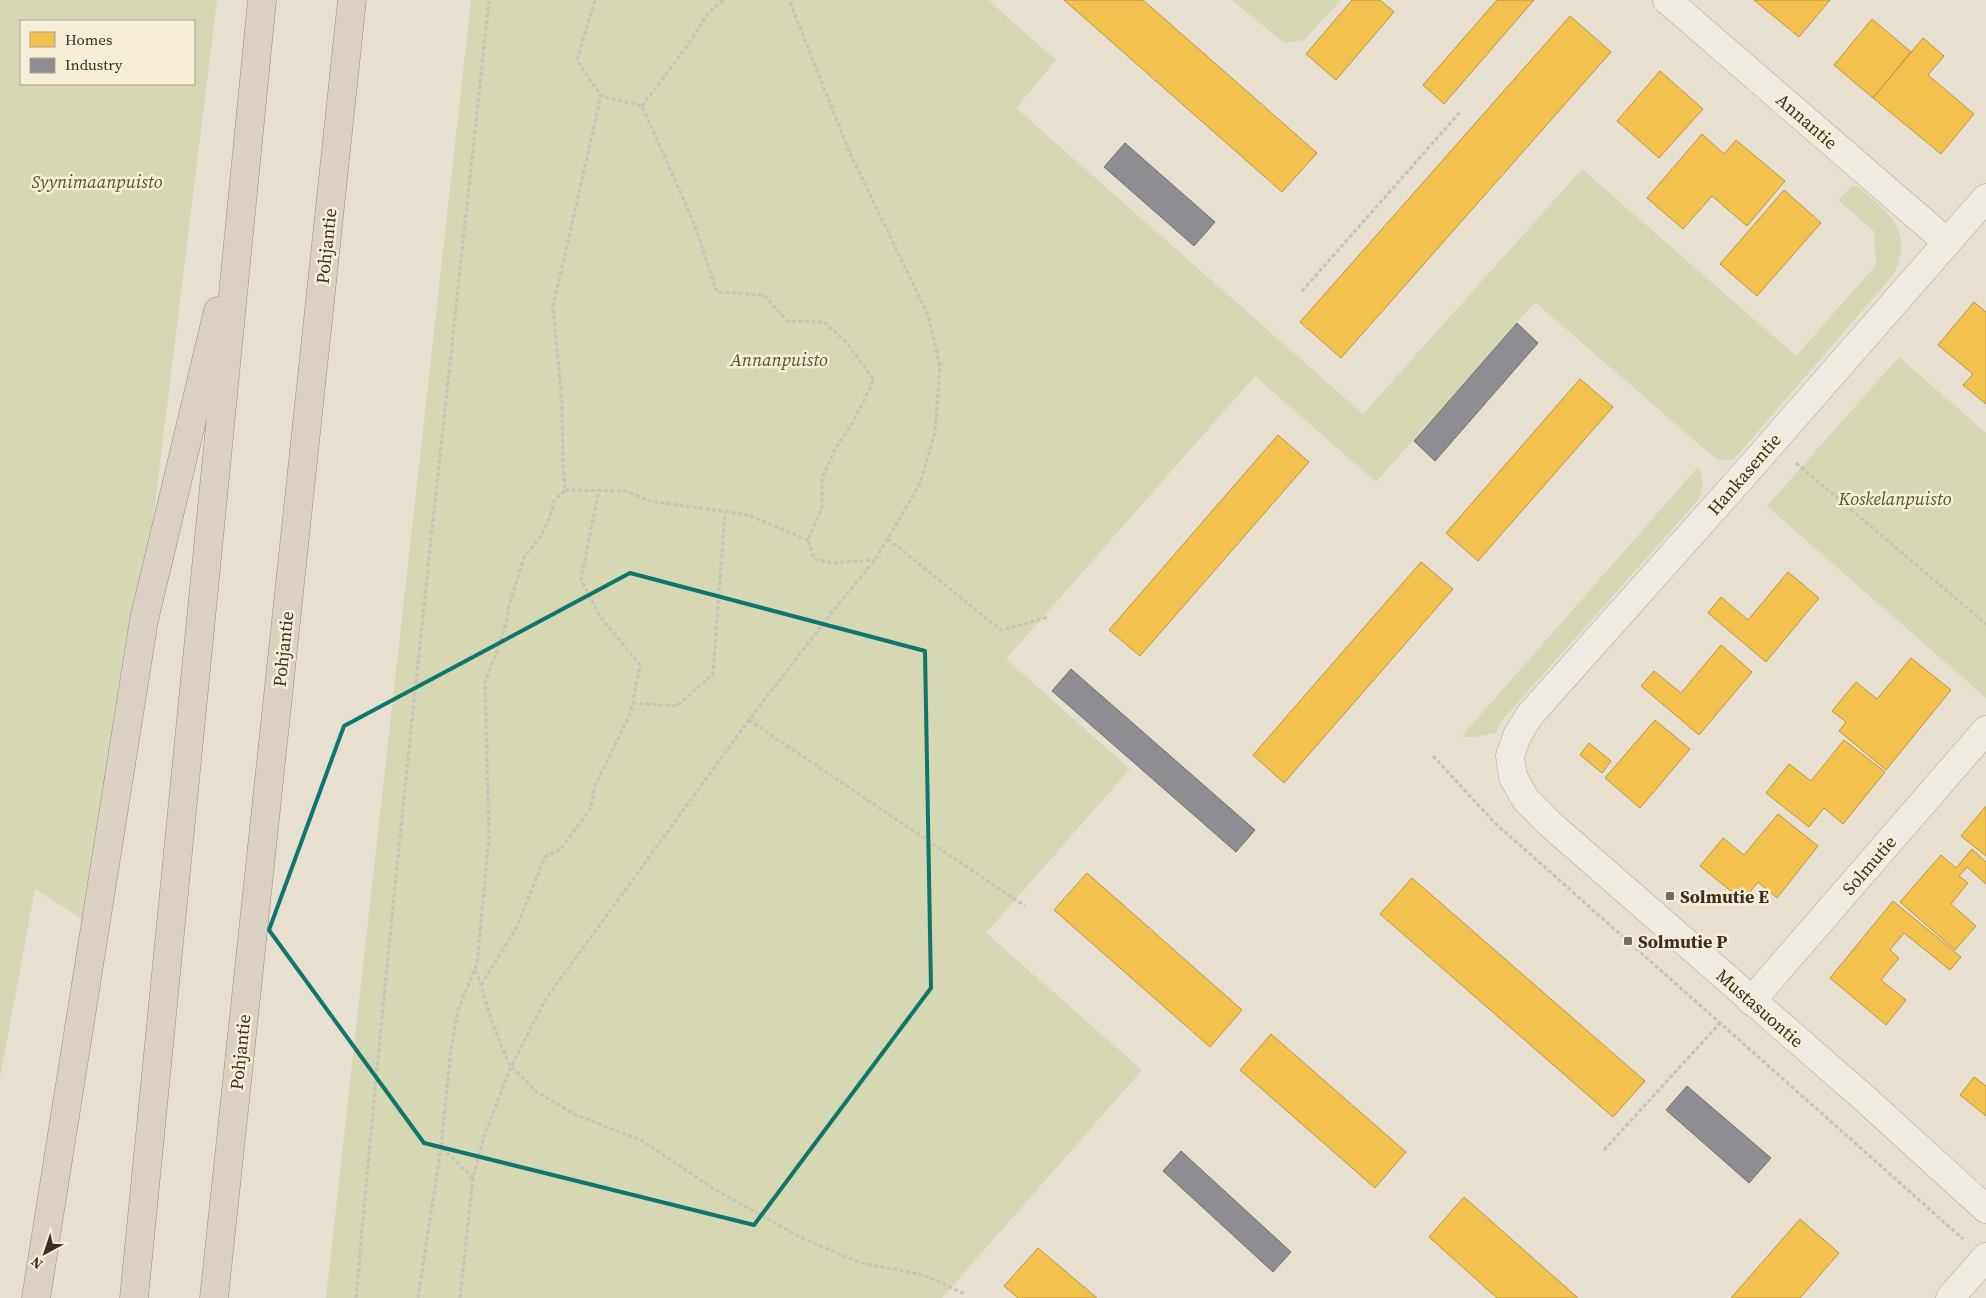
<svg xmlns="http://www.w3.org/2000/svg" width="1986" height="1298" font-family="'Source Serif 4',serif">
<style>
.green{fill:#d6d7b3;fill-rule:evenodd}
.homes{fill:#f2c14e;stroke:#bc9540}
.industry{fill:#8d8d92;stroke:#757070}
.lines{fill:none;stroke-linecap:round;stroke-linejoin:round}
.minor-casing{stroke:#ada599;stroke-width:29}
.motorway-casing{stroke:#928b80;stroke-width:29}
.path{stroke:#c8c2b9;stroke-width:3;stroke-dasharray:4 2.5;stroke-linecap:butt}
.minor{stroke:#efebe3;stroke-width:28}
.motorway{stroke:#dad1c2;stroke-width:28}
.marked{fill:none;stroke:#0f766e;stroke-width:4;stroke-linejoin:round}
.poi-dot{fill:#786c5e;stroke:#f7eed8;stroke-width:2}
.labels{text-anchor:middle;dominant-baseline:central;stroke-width:5;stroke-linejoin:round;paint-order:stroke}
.street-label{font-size:18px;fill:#3d2e20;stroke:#f7eed8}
.park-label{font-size:18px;font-style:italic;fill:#4d5a26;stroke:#f7eed8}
.poi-label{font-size:18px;font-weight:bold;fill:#3d2e20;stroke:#f7eed8;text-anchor:start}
</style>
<rect width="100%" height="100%" fill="#e7e0d1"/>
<g class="green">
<path d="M0,0h217l-76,618 -51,306 -55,-35 -35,189zM21,21h173v63h-173z"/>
<path d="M471,0h517l68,60 -40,48 347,306 219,-245 214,187 80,-91 -2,-34 -36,-31 15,-15 5,2c31,26 57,44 35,88l-160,185h-14l-9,-6 -175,-152 -159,180 -121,-106 -249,283 124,110 -144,164 156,137 -200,228h-616z"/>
<path d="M1232,0h109l-37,40 -20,3z"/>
<path d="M1899,357l87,76v265l-219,-192z"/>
<path d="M1698,467c7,13 5,19 1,32l-186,209 -11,12 -6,13 -21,4h-14z"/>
</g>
<g class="homes">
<path d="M1064,0h79l174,153 -35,39z"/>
<path d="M1352,0h28l14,12 -58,68 -30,-26z"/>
<path d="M1497,0h37l-90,104 -21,-19z"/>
<path d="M1754,0h76l-31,37z"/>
<path d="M1570,16l41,36 -270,306 -41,-36z"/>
<path d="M1872,19l39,33 -38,46 -39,-33z"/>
<path d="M1923,38l21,18 -16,19 46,39 -33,40 -68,-56z"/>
<path d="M1660,71l43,38 -44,49 -42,-37z"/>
<path d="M1702,134l22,20 12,-14 49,41 -38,45 -35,-30 -29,33 -36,-31z"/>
<path d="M1784,190l37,33 -64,73 -37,-32z"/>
<path d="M1974,302l12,10v92l-23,-19 10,-11 -35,-29z"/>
<path d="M1580,379l33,28 -135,154 -32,-28z"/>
<path d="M1278,435l31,27 -169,194 -31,-26z"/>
<path d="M1421,562l32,27 -169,194 -31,-28z"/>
<path d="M1788,572l31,26 -53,64 -58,-49 13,-16 27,23z"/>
<path d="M1721,645l31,27 -53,63 -58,-49 13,-15 27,22z"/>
<path d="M1911,658l40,32 -65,80 -47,-39 7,-9 -14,-11 24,-29 21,17z"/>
<path d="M1655,720l35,29 -50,59 -35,-30z"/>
<path d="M1844,740l41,32 -42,52 -19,-16 -15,19 -43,-34 23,-29 22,17z"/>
<path d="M1589,743l22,18 -9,12 -22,-18z"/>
<path d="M1986,806v50l-25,-20z"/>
<path d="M1778,814l40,32 -41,52 -19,-16 -15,19 -43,-35 23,-28 21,17z"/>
<path d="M1972,849l14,13v22l-19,-17 -8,9 9,7 -17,21 25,22 -21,24 -55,-48 41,-47 15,13z"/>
<path d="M1087,873l155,137 -32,37 -156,-137z"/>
<path d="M1412,878l233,203 -32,36 -233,-203z"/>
<path d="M1893,901l68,56 -11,13 -46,-37 -14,17 9,8 -18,22 25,20 -20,25 -56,-47z"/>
<path d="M1271,1034l135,118 -31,36 -135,-118z"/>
<path d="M1974,1077l12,9v30l-26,-21z"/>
<path d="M1464,1197l114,101h-81l-68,-61z"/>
<path d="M1800,1219l39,34 -39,45h-69z"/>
<path d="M1038,1248l59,50h-79l-14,-12z"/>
</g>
<g class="industry">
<path d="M1125,143l90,79 -21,24 -90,-79z"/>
<path d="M1517,323l21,20 -103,118 -21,-20z"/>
<path d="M1071,669l184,161 -19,22 -184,-161z"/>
<path d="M1687,1086l84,72 -22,25 -83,-73z"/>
<path d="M1181,1151l110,101 -18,20 -110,-101z"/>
</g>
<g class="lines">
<g class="minor-casing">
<g id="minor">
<path d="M1667,0l280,242"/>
<path d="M1986,198l-252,288 -205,230 -12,20 -7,20 3,21 13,23 24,24 313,273 123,112"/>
<path d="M1751,1001l235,-271"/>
<path d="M1950,1298l36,-41"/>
</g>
</g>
<g class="motorway-casing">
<g id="motorway">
<path d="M36,1298l108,-678 74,-309"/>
<path d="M134,1298l128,-1298"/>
<path d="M214,1298l138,-1298"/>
</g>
</g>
<g class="path">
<path d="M595,0l-18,60 24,36 41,10 52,117 23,69 47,3 23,26 37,1 22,20 28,38 -20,40 -20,31 -12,28v28l-14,33 6,19 18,4 43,-3"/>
<path d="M642,106l46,-61 21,-33 14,-12"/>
<path d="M1302,291l159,-180"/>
<path d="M1796,463l190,161"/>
<path d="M565,490l61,1 24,10 98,14 60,25"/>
<path d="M888,539l113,91 48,-13"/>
<path d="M633,703l44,3 36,-32 12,-162"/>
<path d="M749,720l276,186"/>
<path d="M1433,756l62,67 468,416"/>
<path d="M476,970l16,52 17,42 28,28 39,23 67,26 71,48 88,49 59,25 63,12 41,19"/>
<path d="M481,985l35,-57 29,-71 16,-8 30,-41 3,-20 37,-76 9,-47 -41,-50 -18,-36 18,-89"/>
<path d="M1604,1150l116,-127"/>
<path d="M473,1178l-32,-31 10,-98 7,-39 19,-46 12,-126 -4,-155 21,-59 3,-18 15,-49 17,-21 8,-17 5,-18 11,-11 -2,-22 -1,-65 -9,-96 48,-211"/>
<path d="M356,1298c38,-433 87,-866 133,-1298"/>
<path d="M418,1298l23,-150"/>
<path d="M460,1298l13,-120 11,-42 27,-69 34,-67 204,-280 87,-113 39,-47 45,-76 15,-52 5,-66 -12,-51 -79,-164 -60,-151"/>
</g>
<use href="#minor" class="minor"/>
<use href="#motorway" class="motorway"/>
</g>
<path class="marked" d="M630,573l295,78 6,337 -177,237 -330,-82 -155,-213 75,-204z"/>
<g class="poi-dot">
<rect x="1665" y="891" width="10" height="10" rx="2.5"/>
<rect x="1623" y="936" width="10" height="10" rx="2.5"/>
</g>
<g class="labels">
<g class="street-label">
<text transform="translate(1807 121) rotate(41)">Annantie</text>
<text transform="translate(326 246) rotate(-84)">Pohjantie</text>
<text transform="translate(1744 474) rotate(-49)">Hankasentie</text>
<text transform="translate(283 649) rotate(-84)">Pohjantie</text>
<text transform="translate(1869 865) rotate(-49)">Solmutie</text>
<text transform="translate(1760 1008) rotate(41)">Mustasuontie</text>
<text transform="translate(240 1052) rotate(-84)">Pohjantie</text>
</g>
<g class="park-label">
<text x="97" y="181">Syynimaanpuisto</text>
<text x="779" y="359">Annanpuisto</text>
<text x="1895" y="498">Koskelanpuisto</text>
</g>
<g class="poi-label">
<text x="1680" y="896">Solmutie E</text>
<text x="1638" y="941">Solmutie P</text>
</g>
</g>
<rect x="20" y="20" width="175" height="65" fill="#f7eed8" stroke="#ada18e"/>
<rect x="30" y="32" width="25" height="15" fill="#f2c14e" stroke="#ada18e"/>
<text x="65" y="45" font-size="15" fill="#3d2e20">Homes</text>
<rect x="30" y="58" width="25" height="15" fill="#8d8d92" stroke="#ada18e"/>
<text x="65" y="70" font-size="15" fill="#3d2e20">Industry</text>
<g transform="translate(45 1253) rotate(220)" stroke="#f7eed8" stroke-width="4" paint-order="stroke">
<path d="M0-4L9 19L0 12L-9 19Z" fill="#3d2e20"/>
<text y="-8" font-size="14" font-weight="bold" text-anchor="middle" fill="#3d2e20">N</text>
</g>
</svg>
